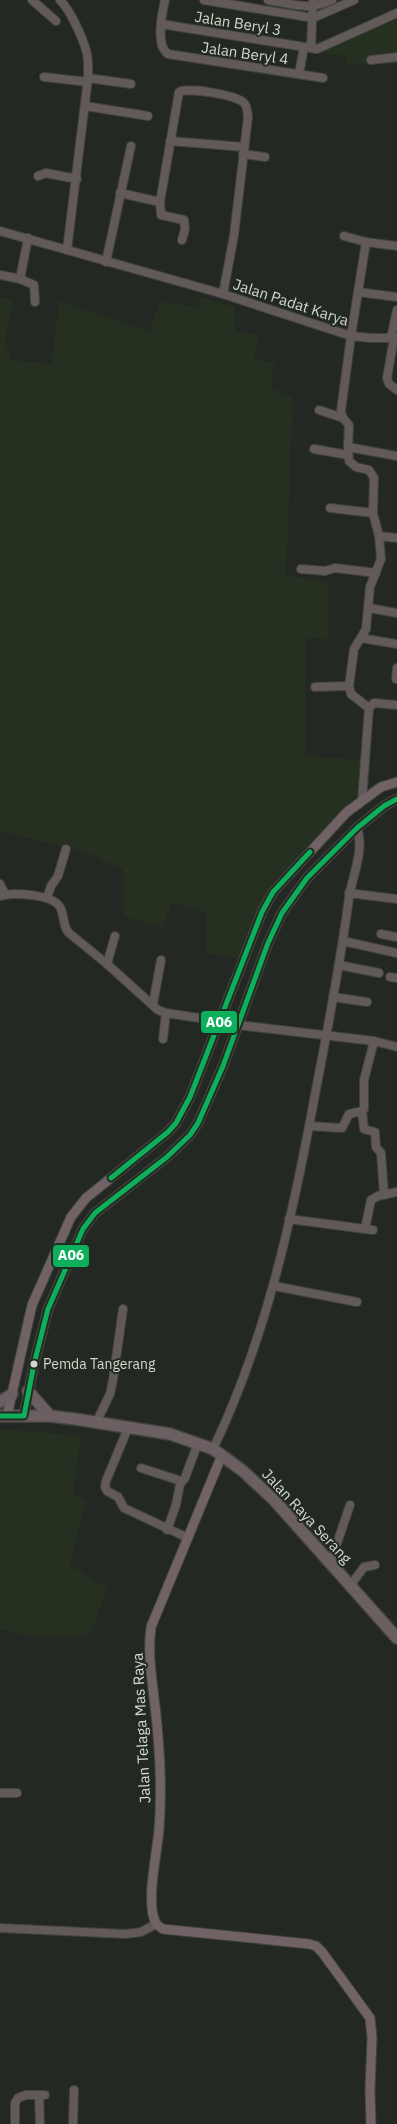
<svg xmlns="http://www.w3.org/2000/svg" width="397" height="2124" font-family="'IBM Plex Sans',sans-serif">
<style>
.built{fill:#263021}
.lines{fill:none;stroke-linecap:round;stroke-linejoin:round}
.minor-casing{stroke:#40433f;stroke-width:10}
.major-casing{stroke:#40433f;stroke-width:11}
.highway-casing{stroke:#40433f;stroke-width:14}
.minor{stroke:#625959;stroke-width:8}
.major{stroke:#706265;stroke-width:9}
.highway{stroke:#6c5f61;stroke-width:11}
.bus-1-casing{stroke:#232a20;stroke-width:9}
.bus-1{stroke:#0daf5c;stroke-width:5}
.bus-dot{fill:#d3d7d1;stroke:#232a20;stroke-width:2}
.labels{text-anchor:middle;dominant-baseline:central;stroke-width:4;stroke-linejoin:round;paint-order:stroke}
.bus-label{font-size:14px;fill:#d3d7d1;stroke:#232a20;text-anchor:start}
.street-label{font-size:15px;fill:#d3d7d1;stroke:#232a20}
.line-badge{stroke:#232a20;stroke-width:2}
.badge-label{font-size:14px;text-anchor:middle;font-weight:bold;fill:#fff}
</style>
<rect width="100%" height="100%" fill="#242822"/>
<g class="built">
<path d="M397,16v48h-50l-2,-8 -23,-4z"/>
<path d="M0,297l13,2 -8,42 6,19 40,4 9,-63 90,31 9,-30 38,5 3,-10 35,10v24l25,5 -6,23 20,4 -3,26 22,8 -7,178 43,7 -1,57 -22,-1 -1,118 56,4 -2,32 -90,94 -17,34 -13,38 -33,-5 -1,-40 -32,-11 -11,26 -38,-12 -1,-46 -39,-19 -84,-19z"/>
<path d="M0,1429l81,7 -8,60 13,3 -16,66 38,23 -19,48h-57l-32,-7z"/>
</g>
<g class="lines">
<g class="minor-casing">
<g id="minor">
<path d="M32,0l24,21"/>
<path d="M60,0c10,10 22,36 26,50 3,9 2,19 2,28l-21,172"/>
<path d="M165,0c-3,14 -10,45 3,54l155,24"/>
<path d="M204,0l109,18 41,-18"/>
<path d="M268,0c24,4 41,11 64,0"/>
<path d="M161,24l156,25 80,-36"/>
<path d="M311,48l2,-48"/>
<path d="M371,60l26,-3"/>
<path d="M299,74l5,-27"/>
<path d="M44,77l44,5"/>
<path d="M88,78l43,6"/>
<path d="M85,106l63,10"/>
<path d="M170,141l74,6"/>
<path d="M243,154l22,3"/>
<path d="M38,176l8,-3 31,6"/>
<path d="M120,193l40,9 19,-110c9,-5 58,3 65,11 4,4 3,9 4,14l-14,118 -11,59"/>
<path d="M160,202l1,13 23,5 1,9 -3,11"/>
<path d="M0,231l223,63 128,42 -10,75 2,7 6,7 -1,22 1,14 7,6 13,3 5,8 -1,35 6,23 2,23 -11,28 -4,42 -12,20 -5,37 2,8 18,14 -7,92"/>
<path d="M344,236l22,6 31,4"/>
<path d="M28,238l-8,41 14,6 1,17"/>
<path d="M366,242l-15,94 20,2h26"/>
<path d="M106,262l25,-116"/>
<path d="M0,275l20,4"/>
<path d="M358,292l39,5"/>
<path d="M391,338l6,-28"/>
<path d="M394,338l-7,40 2,6 8,6"/>
<path d="M319,410l24,8"/>
<path d="M348,447l49,9"/>
<path d="M314,449l34,6"/>
<path d="M330,508l43,5"/>
<path d="M379,536l18,2"/>
<path d="M301,569l24,2 10,-3 41,5"/>
<path d="M369,608l28,5"/>
<path d="M361,638l36,6"/>
<path d="M396,679l1,-11"/>
<path d="M315,687l34,-1"/>
<path d="M369,708l5,-5 23,2"/>
<path d="M0,884l5,10"/>
<path d="M349,893l48,6"/>
<path d="M0,896c13,-4 52,-2 60,11 5,8 2,19 9,26l38,31 51,46 8,3 53,8"/>
<path d="M47,898l4,-12 7,-10 8,-27"/>
<path d="M381,934l16,3"/>
<path d="M343,941l54,12"/>
<path d="M107,964l8,-28"/>
<path d="M339,965l40,8"/>
<path d="M390,977l7,1"/>
<path d="M333,997l34,5"/>
<path d="M153,1004l8,-44"/>
<path d="M238,1025l136,16 23,6"/>
<path d="M163,1039l3,-26"/>
<path d="M362,1111l2,18 11,3 1,15 5,6 3,42"/>
<path d="M309,1126l33,2 7,-14 13,-3 2,-2v-29l10,-39"/>
<path d="M289,1219l84,11"/>
<path d="M365,1229l6,-29 7,-4 19,-4"/>
<path d="M274,1286l83,16"/>
<path d="M96,1423l14,-29 3,-14 10,-71"/>
<path d="M128,1428l-22,53 -1,6 2,4 11,6 6,11 64,30"/>
<path d="M213,1449c53,-110 79,-230 101,-349 13,-67 26,-134 35,-202 3,-22 16,-48 8,-70"/>
<path d="M141,1468l40,13"/>
<path d="M167,1530l9,-25 4,-21 5,-6 13,-35"/>
<path d="M330,1564l20,-59"/>
<path d="M350,1586l14,-19 11,-2"/>
<path d="M0,1793h17"/>
<path d="M0,1928l126,6 15,-2 15,-8"/>
<path d="M39,2095l1,29"/>
<path d="M15,2124v-21l3,-5 8,-3h19"/>
<path d="M73,2124l1,-34"/>
</g>
</g>
<g class="major-casing">
<g id="major">
<path d="M7,1416l25,-111 39,-88 15,-19 82,-66 8,-9 14,-26 72,-185 11,-20 74,-80 34,-25 16,-5"/>
<path d="M24,1416l10,-52 14,-55 35,-80 12,-16 72,-56 23,-22 8,-12 25,-57 45,-123 14,-30 25,-35 50,-50 27,-22 13,-7"/>
<path d="M222,1455l-71,172c-4,29 2,58 5,88 4,37 6,77 3,115 -2,23 -13,71 -4,91 1,4 5,6 8,8l146,15 7,2 6,6 48,66 2,19 -2,53 1,34"/>
</g>
</g>
<g class="highway-casing">
<g id="highway">
<path d="M28,1391l22,25"/>
<path d="M0,1402l12,-8"/>
<path d="M0,1416h50l25,3 95,15 43,15 30,22 32,30 122,137"/>
</g>
</g>
<use href="#minor" class="minor"/>
<use href="#major" class="major"/>
<use href="#highway" class="highway"/>
<g class="bus-1-casing">
<g id="bus-1">
<path d="M111,1178l57,-46 8,-9 14,-26 72,-185 11,-20 37,-40"/>
<path d="M0,1416h24l10,-52 14,-55 35,-80 12,-16 72,-56 23,-22 8,-12 25,-57 45,-123 14,-30 25,-35 50,-50 27,-22 13,-7"/>
</g>
</g>
<use href="#bus-1" class="bus-1"/>
</g>
<circle class="bus-dot" cx="34" cy="1364" r="4.5"/>
<g class="labels">
<g class="bus-label">
<text x="43" y="1364">Pemda Tangerang</text>
</g>
<g class="street-label">
<text transform="translate(238 23) rotate(9)">Jalan Beryl 3</text>
<text transform="translate(245 53) rotate(8)">Jalan Beryl 4</text>
<text transform="translate(291 302) rotate(18)">Jalan Padat Karya</text>
<text transform="translate(307 1516) rotate(47)">Jalan Raya Serang</text>
<text transform="translate(141 1728) rotate(-93)">Jalan Telaga Mas Raya</text>
</g>
</g>
<g class="line-badge">
<rect x="200" y="1010" width="38" height="24" rx="5" fill="#0daf5c"/>
<rect x="52" y="1244" width="38" height="24" rx="5" fill="#0daf5c"/>
</g>
<g class="badge-label">
<text x="219" y="1027">A06</text>
<text x="71" y="1260">A06</text>
</g>
</svg>
